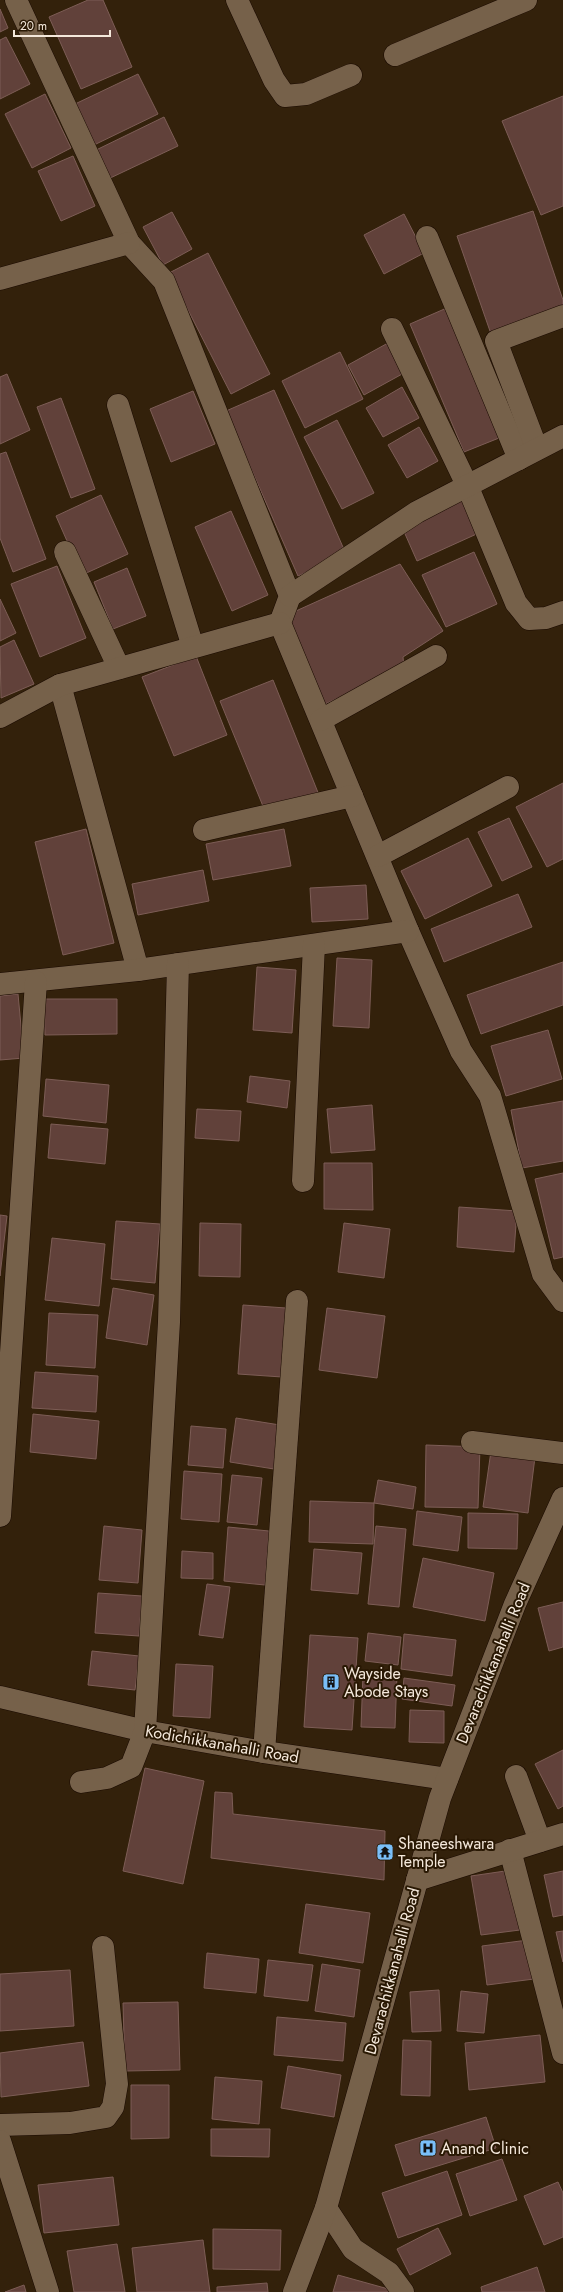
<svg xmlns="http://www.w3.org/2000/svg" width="563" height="2292" font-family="Jost,sans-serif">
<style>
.building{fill:#61413a;stroke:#7d5d56}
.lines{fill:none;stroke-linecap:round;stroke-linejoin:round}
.minor-casing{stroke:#1a0a00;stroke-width:23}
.minor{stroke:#76614a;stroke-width:22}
.labels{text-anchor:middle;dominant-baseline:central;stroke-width:4;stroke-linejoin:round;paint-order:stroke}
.street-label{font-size:16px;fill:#f4e8db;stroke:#291803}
.poi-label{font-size:16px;fill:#f4e8db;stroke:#291803;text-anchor:start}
</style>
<rect width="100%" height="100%" fill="#33210b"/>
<g class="building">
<path d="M88,0h15l29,67 -51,22 -32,-72z"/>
<path d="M0,9l8,19 -8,4z"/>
<path d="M6,37l24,47 -30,15v-59z"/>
<path d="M138,74l20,40 -64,31 -19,-41z"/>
<path d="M45,94l26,54 -39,20 -27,-54z"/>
<path d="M563,96v110l-22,9 -39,-94z"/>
<path d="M164,117l14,29 -72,34 -14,-28z"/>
<path d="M73,156l22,50 -34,15 -23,-50z"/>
<path d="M533,211l30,89v9l-72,25 -34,-98z"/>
<path d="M172,212l20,37 -29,16 -20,-38z"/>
<path d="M404,214l20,39 -40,21 -20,-39z"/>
<path d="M208,253l62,121 -39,20 -62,-121z"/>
<path d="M449,307l55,129 -40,16 -54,-128z"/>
<path d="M388,343l16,30 -40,22 -16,-30z"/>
<path d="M340,352l23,47 -58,29 -23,-47z"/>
<path d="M7,374l23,56 -30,14v-67z"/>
<path d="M402,387l17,31 -36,19 -17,-29z"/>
<path d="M274,390l72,164 -48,22 -72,-165z"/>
<path d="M193,391l22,53 -44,18 -21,-53z"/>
<path d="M61,398l34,91 -24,9 -34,-91z"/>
<path d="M337,420l37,73 -32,16 -38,-72z"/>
<path d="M419,427l19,34 -31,17 -19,-33z"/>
<path d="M6,452l40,107 -33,13 -13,-34v-84z"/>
<path d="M101,495l27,59 -46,21 -26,-59z"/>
<path d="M466,499l15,33 -64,29 -15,-34z"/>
<path d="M231,511l37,84 -36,16 -37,-84z"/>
<path d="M474,552l23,52 -51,23 -24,-52z"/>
<path d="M400,564l43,67 -40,26 1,11 -79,36 -38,-89z"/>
<path d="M57,566l29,72 -46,19 -29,-73z"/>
<path d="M127,568l19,48 -33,13 -19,-47z"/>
<path d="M0,599l16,34 -16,8z"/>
<path d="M14,640l20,44 -33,14 -1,-51z"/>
<path d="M196,656l31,79 -53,21 -32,-79z"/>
<path d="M273,680l46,115 -52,21 -47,-115z"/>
<path d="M563,783v76l-16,8 -31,-60z"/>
<path d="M509,818l23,49 -30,14 -24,-49z"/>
<path d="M86,829l28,114 -51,12 -28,-113z"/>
<path d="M284,829l7,37 -78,14 -7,-36z"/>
<path d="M468,838l24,48 -67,33 -24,-48z"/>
<path d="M203,870l6,31 -71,14 -6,-31z"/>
<path d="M366,885l2,34 -56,3 -2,-34z"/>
<path d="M518,894l14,33 -88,35 -13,-33z"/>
<path d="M337,958l35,2 -3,68 -36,-2z"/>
<path d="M563,962v43l-82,29 -14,-39z"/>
<path d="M257,967l39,3 -4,63 -39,-3z"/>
<path d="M18,994l6,64 -24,2v-64z"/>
<path d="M44,999h73v35l-72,1z"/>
<path d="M548,1030l14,49 -56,17 -15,-50z"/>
<path d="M250,1076l40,5 -3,27 -40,-6z"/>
<path d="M46,1079l63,6 -3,38 -63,-7z"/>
<path d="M563,1101v60l-41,7 -11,-58z"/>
<path d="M372,1105l3,45 -44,3 -4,-44z"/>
<path d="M197,1109l44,2 -2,30 -44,-3z"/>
<path d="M51,1124l57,5 -3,35 -57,-6z"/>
<path d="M324,1163h48l1,47 -49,-1z"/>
<path d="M563,1173v84l-9,2 -19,-80z"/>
<path d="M459,1207l58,4 -3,41 -57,-5z"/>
<path d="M0,1215l7,1 -7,60z"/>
<path d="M116,1221l44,3 -5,59 -44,-4z"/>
<path d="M200,1223l41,1 -1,53 -41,-1z"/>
<path d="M344,1223l46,6 -6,49 -46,-6z"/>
<path d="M52,1238l53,6 -6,62 -54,-6z"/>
<path d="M113,1288l41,7 -7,50 -41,-7z"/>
<path d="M243,1305l43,3 -4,69 -44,-3z"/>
<path d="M327,1308l58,8 -8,62 -58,-8z"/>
<path d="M49,1313l49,2 -3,53 -49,-3z"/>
<path d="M35,1372l63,4 -2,36 -64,-4z"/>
<path d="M33,1414l66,7 -3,38 -66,-7z"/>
<path d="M236,1418l44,7 -6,44 -44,-7z"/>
<path d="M191,1426l35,3 -3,39 -35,-3z"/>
<path d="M426,1445l54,2 -2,61 -53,-1z"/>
<path d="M491,1451l44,6 -7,56 -45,-6z"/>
<path d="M184,1471l38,3 -3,48 -38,-3z"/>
<path d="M232,1475l30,3 -5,47 -30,-3z"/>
<path d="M378,1480l38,7 -3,22 -39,-6z"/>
<path d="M310,1501l64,2 -1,41 -64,-2z"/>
<path d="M417,1511l45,6 -4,34 -45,-6z"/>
<path d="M468,1513l50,1 -1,35 -49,-1z"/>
<path d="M104,1526l38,4 -4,53 -39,-3z"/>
<path d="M376,1526l30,3 -7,78 -31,-3z"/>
<path d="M228,1527l41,4 -4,54 -41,-4z"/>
<path d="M314,1549l48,4 -4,41 -47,-4z"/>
<path d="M182,1551l31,2v26l-32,-1z"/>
<path d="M423,1558l71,15 -9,48 -72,-14z"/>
<path d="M207,1584l23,3 -7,51 -24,-3z"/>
<path d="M98,1593l44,3 -3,40 -44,-3z"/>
<path d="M563,1602v45l-14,4 -11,-43z"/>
<path d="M368,1633l33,4 -3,28 -33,-4z"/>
<path d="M404,1634l52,6 -4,36 -51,-7z"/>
<path d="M310,1635l48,3 -6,92 -48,-3z"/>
<path d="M92,1651l47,5 -4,34 -47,-5z"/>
<path d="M176,1664l37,2 -3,52 -37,-2z"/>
<path d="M363,1674l34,1 -2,53 -34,-1z"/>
<path d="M404,1678l51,7 -3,21 -50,-7z"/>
<path d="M410,1710l34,1v32l-35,-1z"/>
<path d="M563,1750v56l-5,3 -23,-45z"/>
<path d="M145,1768l59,13 -21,103 -60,-13z"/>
<path d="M215,1792l17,1 1,21 152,17 -1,49 -173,-22z"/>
<path d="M512,1870l8,60 -39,5 -10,-59z"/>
<path d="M563,1871v44l-10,2 -9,-42z"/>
<path d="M306,1904l64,9 -7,50 -64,-10z"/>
<path d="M563,1931v31l-7,-30z"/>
<path d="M528,1940l6,39 -47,6 -5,-39z"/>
<path d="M207,1953l52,6 -3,34 -52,-5z"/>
<path d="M268,1960l45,5 -5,36 -44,-5z"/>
<path d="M322,1964l38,6 -6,47 -39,-6z"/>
<path d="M70,1970l4,56 -74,5v-57z"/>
<path d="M439,1990l2,41 -29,1 -2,-40z"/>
<path d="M461,1991l27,3 -4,39 -27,-2z"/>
<path d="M178,2002l2,68 -55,1 -2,-68z"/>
<path d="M277,2017l69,6 -3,38 -69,-6z"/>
<path d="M540,2035l5,47 -76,8 -4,-47z"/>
<path d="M403,2040l28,1 -1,55 -29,-1z"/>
<path d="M83,2042l6,44 -88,11 -1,-44z"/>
<path d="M288,2066l53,9 -7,42 -53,-9z"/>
<path d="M215,2077l47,4 -3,43 -47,-5z"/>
<path d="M131,2085h38v53l-38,1z"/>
<path d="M486,2117l10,31 -91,28 -10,-31z"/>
<path d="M211,2129h59l-1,28 -58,-1z"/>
<path d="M502,2159l15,41 -47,16 -14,-42z"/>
<path d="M447,2171l15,44 -64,23 -16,-45z"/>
<path d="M113,2177l6,48 -75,8 -6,-48z"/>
<path d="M558,2182l5,11v44l-19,8 -20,-49z"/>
<path d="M438,2228l13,26 -41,21 -13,-26z"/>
<path d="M213,2229l68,1 -1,40 -67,-1z"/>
<path d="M203,2240l7,52h-73l-5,-44z"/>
<path d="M117,2244l8,48h-51l-7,-41z"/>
<path d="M537,2267l8,25h-63l-1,-5z"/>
<path d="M338,2275l54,15v2h-59z"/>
<path d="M267,2283l1,9h-51v-5z"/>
<path d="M24,2285l2,7h-21z"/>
</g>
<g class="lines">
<g class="minor-casing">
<g id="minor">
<path d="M16,0l113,243 35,38 126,315 -10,27 128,308 53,120 29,45 53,178 20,27"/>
<path d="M237,0l37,80 11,16 21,-2 45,-19"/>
<path d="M395,55l131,-55"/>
<path d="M427,237l92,222"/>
<path d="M0,279l129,-36"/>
<path d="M392,329l75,156 49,118 13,16 17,-1 17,-6"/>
<path d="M118,405l75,242"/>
<path d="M537,449l-41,-108 67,-25"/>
<path d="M65,552l54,116"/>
<path d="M290,596l127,-84 146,-76"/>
<path d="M60,685l78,285"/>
<path d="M0,717l60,-32 220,-62"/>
<path d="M321,720l115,-64"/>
<path d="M204,830l148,-34"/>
<path d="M378,856l130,-69"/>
<path d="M0,984l138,-14 270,-39"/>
<path d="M303,1181l11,-236"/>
<path d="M472,1442l91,11"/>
<path d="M0,1516l36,-534"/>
<path d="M0,1697l145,34 119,21 183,27"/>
<path d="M264,1752l33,-451"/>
<path d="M516,1776l24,65"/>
<path d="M81,1782l26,-4 24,-11 14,-36 24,-409 9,-358"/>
<path d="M510,1850l53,203"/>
<path d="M417,1880l146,-46"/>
<path d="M0,2125l70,-2 36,-6 7,-10 4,-23 -14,-137"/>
<path d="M0,2141l48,151"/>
<path d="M326,2208l27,41 36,24 14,19"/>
<path d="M294,2292l32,-84 114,-410 75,-194 48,-106"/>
</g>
</g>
<use href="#minor" class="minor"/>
</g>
<defs>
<g id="building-square" transform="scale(0.9)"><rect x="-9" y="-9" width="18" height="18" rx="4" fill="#7abff8" stroke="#291803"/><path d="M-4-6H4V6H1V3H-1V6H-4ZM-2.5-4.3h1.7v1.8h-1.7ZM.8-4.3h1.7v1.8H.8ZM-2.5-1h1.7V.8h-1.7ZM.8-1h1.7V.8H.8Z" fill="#111"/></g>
<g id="temple-square" transform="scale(0.9)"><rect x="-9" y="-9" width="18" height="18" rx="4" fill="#7abff8" stroke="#291803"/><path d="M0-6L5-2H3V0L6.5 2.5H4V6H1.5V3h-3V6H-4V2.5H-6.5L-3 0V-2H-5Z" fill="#111"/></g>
<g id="hospital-square" transform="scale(0.9)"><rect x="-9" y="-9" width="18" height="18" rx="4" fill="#7abff8" stroke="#291803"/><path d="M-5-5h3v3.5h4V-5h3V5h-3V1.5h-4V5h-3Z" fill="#111"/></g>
</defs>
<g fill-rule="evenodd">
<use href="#building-square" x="331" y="1682"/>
<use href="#temple-square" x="385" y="1852"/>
<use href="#hospital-square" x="428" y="2148"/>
</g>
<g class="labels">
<g class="street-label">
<text transform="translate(493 1663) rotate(-68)">Devarachikkanahalli Road</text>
<text transform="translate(222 1744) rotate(10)">Kodichikkanahalli Road</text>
<text transform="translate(392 1971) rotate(-75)">Devarachikkanahalli Road</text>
</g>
<g class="poi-label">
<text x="344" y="1673">Wayside<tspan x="344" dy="18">Abode Stays</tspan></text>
<text x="398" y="1843">Shaneeshwara<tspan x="398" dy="18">Temple</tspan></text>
<text x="441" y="2148">Anand Clinic</text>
</g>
</g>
<path d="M14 30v6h96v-6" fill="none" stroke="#f4e8db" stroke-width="2"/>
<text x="20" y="30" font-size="12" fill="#f4e8db" stroke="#291803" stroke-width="3" paint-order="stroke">20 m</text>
</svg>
